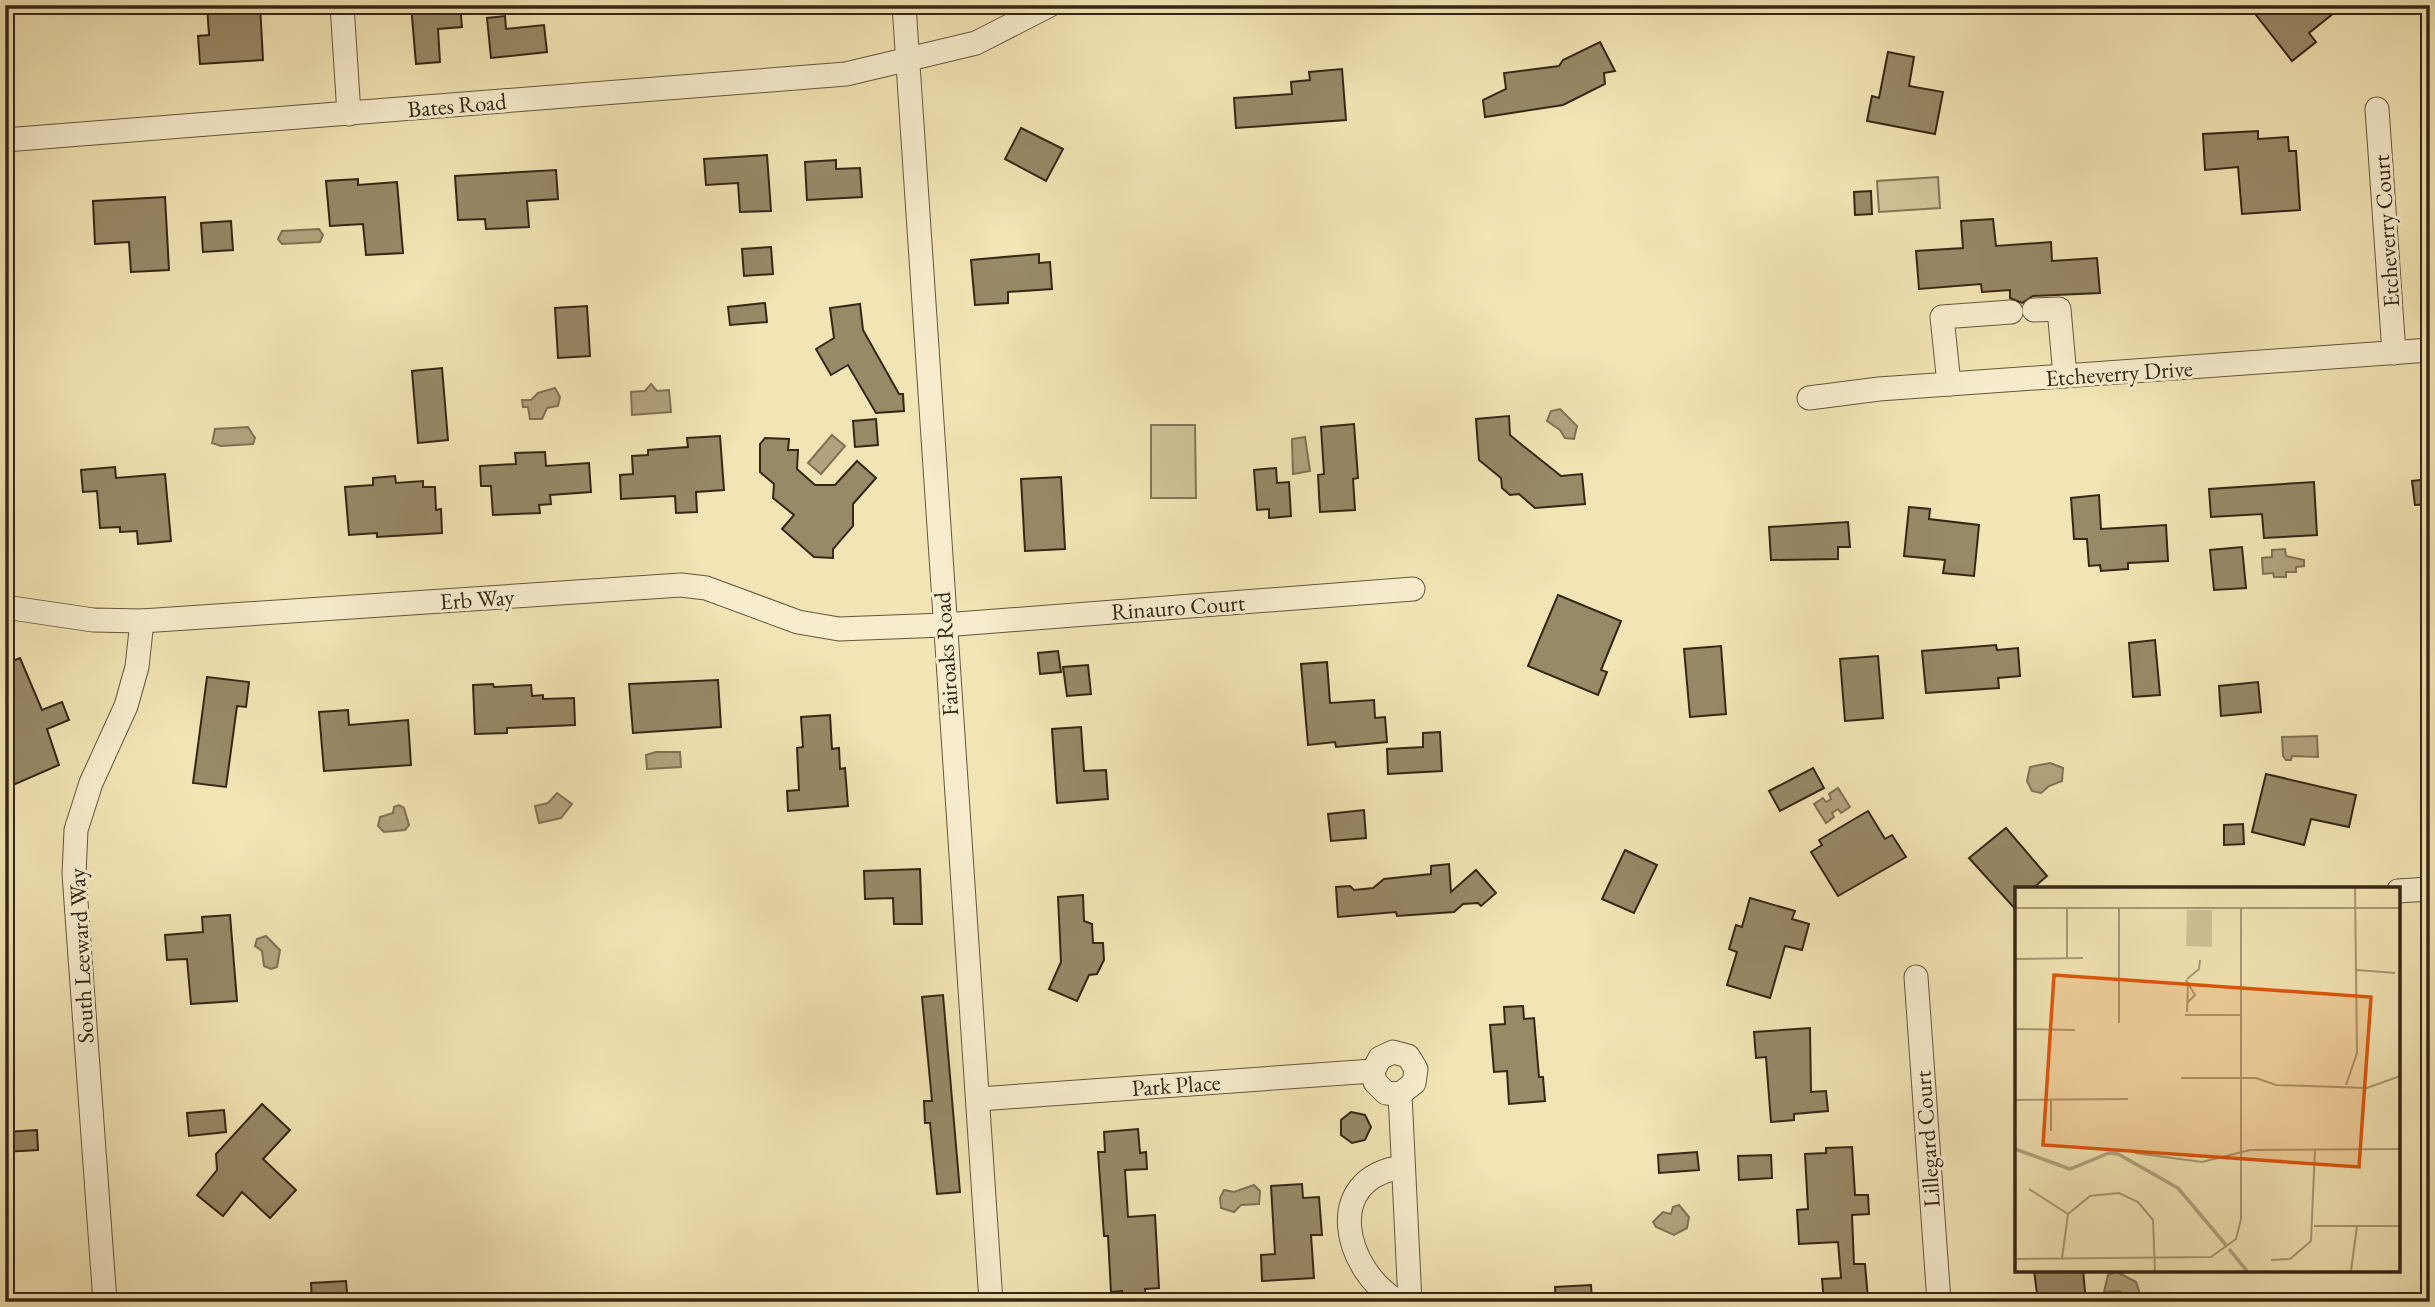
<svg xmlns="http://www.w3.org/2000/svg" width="2435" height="1307" font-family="'EB Garamond',serif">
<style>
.green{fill:#d2c499;stroke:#847556;stroke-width:2}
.water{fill:#b2a37e;stroke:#807154;stroke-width:2}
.building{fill:#988967;stroke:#362614;stroke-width:2}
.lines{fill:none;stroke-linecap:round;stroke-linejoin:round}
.minor-casing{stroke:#65563c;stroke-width:25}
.minor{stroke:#f7edce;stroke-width:23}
.labels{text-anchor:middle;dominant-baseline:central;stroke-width:6;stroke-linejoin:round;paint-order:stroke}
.street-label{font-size:23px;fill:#362614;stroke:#f7edce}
.inset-river{fill:none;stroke:#b2a37e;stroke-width:3.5}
.inset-road{fill:none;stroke:#a79874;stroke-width:2}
.view{fill:#df560c;fill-opacity:0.15;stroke:#df560c;stroke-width:3.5}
.inset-edge{fill:none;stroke:#362614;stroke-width:3.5}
</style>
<rect width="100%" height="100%" fill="#f2e4b4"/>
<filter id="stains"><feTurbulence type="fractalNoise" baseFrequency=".00286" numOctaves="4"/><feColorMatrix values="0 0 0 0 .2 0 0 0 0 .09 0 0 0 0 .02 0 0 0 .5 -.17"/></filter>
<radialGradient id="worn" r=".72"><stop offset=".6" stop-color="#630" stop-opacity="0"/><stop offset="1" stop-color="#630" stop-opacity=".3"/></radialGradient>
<g class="green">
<path d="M1938,177l2,31 -61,4 -2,-31z"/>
<path d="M1151,425h44l1,73h-45z"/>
</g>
<g class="water">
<path d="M319,229l4,6 -3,7 -38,2 -4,-5 4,-8z"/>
<path d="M651,384l6,7 12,-1 2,22 -39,3 -1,-23 14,-1z"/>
<path d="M555,388l5,9 -2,9 -11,2 -5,11h-12l-2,-12h-5l-1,-7h9l7,-7z"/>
<path d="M1560,409l17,17 -3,13 -9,-1 -5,-8 -13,-9 4,-10z"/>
<path d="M248,427l7,11 -2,6 -32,2 -9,-3 3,-14z"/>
<path d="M832,435l13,11 -24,28 -13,-11z"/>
<path d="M1305,437l5,34 -17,3 -1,-35z"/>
<path d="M2285,549l1,7 18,4v6l-8,1v5h-10v5h-12l-1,-4 -10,1 -1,-16 10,-1v-7z"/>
<path d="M2317,736l1,21 -26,-1 -1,4h-5l-3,-4 -1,-19z"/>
<path d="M656,752h24l1,15 -34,2 -1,-14z"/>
<path d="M2050,763l13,5 -1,13 -13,5 -8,7 -9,-2 -5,-10 3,-14z"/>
<path d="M1838,788l12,19 -9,6 -3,-4 -6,4 2,4 -8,6 -12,-19 9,-6 3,4 5,-3 -2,-5z"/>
<path d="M557,793l15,11 -11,14 -22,5 -4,-17 13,-3z"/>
<path d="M399,805l5,3 5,17 -4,5 -21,2 -6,-6 2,-9 13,-4 1,-6z"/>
<path d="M266,936l14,14 -3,17 -6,2 -7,-3 -2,-15 -7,-5 2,-7z"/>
<path d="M1254,1185l6,6 -1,13 -18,1 -7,7 -13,-4 -1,-10 4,-8 10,2z"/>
<path d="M1679,1205l10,12 -2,11 -13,7 -18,-8 -3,-5 10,-10 8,2 2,-7z"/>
<path d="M2117,1272l19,10 4,12 -4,6 -6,1 -10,-10 -16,1 4,-17z"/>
</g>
<g class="building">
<path d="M207,5h53l3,55 -63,4 -2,-28 11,-1z"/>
<path d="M411,5h49l2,22 -24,2 2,33 -24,2z"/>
<path d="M2268,5h76l-35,28 7,9 -24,19 -36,-46z"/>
<path d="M505,16l1,13 38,-4 3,27 -56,6 -4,-40z"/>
<path d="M1600,42l15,29 -11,2 1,11 -42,21 -78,12 -2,-17 23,-11 -2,-16 55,-7 4,-6z"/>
<path d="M1888,52l26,5 -5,29 34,6 -8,42 -68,-13 5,-25 7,2z"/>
<path d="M1342,69l4,51 -110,8 -2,-30 58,-4 -1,-12 19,-2 -1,-8z"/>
<path d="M1021,128l42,21 -17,32 -41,-22z"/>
<path d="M2258,131v8l30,-2 1,14h7l4,59 -58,4 -4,-47 -33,3 -2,-36z"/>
<path d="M767,155l4,56 -31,1 -2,-29 -32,2 -2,-26z"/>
<path d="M836,160v9l24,-1 2,29 -55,3 -2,-38z"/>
<path d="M556,170l2,29 -31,2 2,26 -43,2 -1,-10 -27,1 -3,-44z"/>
<path d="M358,179v6l39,-3 6,71 -37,2 -3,-31 -33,2 -4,-45z"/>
<path d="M1871,191l1,23 -17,1 -1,-23z"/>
<path d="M165,197l4,73 -38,2 -2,-30 -34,2 -2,-43z"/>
<path d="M1993,219l3,27 55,-4 1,19 45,-3 3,35 -67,3 -11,7 -12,-5v-8l-28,2 -1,-8 -62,5 -3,-38 47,-3 -2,-27z"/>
<path d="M231,221l2,29 -30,2 -2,-29z"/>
<path d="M771,247l2,27 -29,2 -2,-27z"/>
<path d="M1039,254v9l11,-1 2,27 -44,3v11l-33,2 -4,-45z"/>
<path d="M765,303l2,19 -37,3 -2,-18z"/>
<path d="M860,304l3,26 36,64h4l1,17 -28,2 -28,-48 -17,10 -15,-26 18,-11 -4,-30z"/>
<path d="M587,306l3,50 -32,2 -3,-50z"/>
<path d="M442,368l6,72 -30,3 -6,-72z"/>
<path d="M1509,416l1,19 12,10 39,31 21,-2 3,30 -50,4 -16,-14 -9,1 -8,-7 -1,-10 -22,-18 -3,-41z"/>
<path d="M876,419l2,26 -23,2 -2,-26z"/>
<path d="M1354,424l4,54 -5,1 2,31 -35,2 -2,-37 6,-1 -3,-47z"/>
<path d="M720,436l4,54 -28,2 1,20 -21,1 -1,-17 -54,3 -1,-24 13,-1 -1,-18 16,-1v-5l40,-3 -1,-9z"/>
<path d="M765,438l24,1 -1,11h10l-1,19 18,16h20l22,-24 19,17 -23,26v22l-20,23v9l-19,-1 -32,-28 12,-14 -21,-17 1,-14 -14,-12v-28z"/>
<path d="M545,452l1,14 43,-3 2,29 -41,3 1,9 -12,1 1,8 -47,2 -2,-29h-10l-1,-20 36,-2 -1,-11z"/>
<path d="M115,467l1,11 49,-4 6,67 -33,3 -1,-13 -17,1v-5l-20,1 -3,-37 -14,1 -2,-22z"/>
<path d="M1276,468l1,15 12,-1 2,34 -22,2v-9l-12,1 -3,-40z"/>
<path d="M395,476l1,7 27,-2v6h12l1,23 5,-1 1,24 -65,4v-4l-28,2 -4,-48 28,-2v-7z"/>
<path d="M1061,477l4,72 -40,2 -4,-72z"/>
<path d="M2430,479v25l-15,1 -3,-24z"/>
<path d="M2314,482l3,53 -53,3 -2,-24 -51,3 -2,-28z"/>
<path d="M2099,495l2,34 65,-4 2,36 -40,2v6l-27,2 -1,-6 -11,1 -2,-27h-13l-3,-41z"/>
<path d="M1909,507l21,2 -1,10 50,6 -5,51 -31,-3 2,-13 -41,-4z"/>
<path d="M1848,522l2,25h-12v12l-67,1 -2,-33z"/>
<path d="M2242,547l4,41 -32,2 -4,-40z"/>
<path d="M1558,595l63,26 -20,49 6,2 -9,23 -70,-29z"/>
<path d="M2155,640l5,55 -27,2 -4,-54z"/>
<path d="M1996,645l1,5 21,-2 2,28 -22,2 1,10 -73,5 -4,-42z"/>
<path d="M1721,646l5,68 -36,3 -6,-68z"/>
<path d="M1058,651l3,21 -21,2 -2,-21z"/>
<path d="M1878,656l5,62 -38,3 -5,-62z"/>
<path d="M20,658l22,52 20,-8 7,18 -22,9 12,36 -46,20 -8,-18v-22l5,-2 -5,-12v-67z"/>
<path d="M1327,662l3,41 44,-3 1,18 10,-1 2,25 -51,5 -1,-5 -27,3 -7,-81z"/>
<path d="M1088,665l3,29 -24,2 -4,-29z"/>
<path d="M207,677l42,5 -3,25 -9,-1 -11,81 -33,-4z"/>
<path d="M718,680l3,47 -88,6 -4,-49z"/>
<path d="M2258,682l3,30 -40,4 -2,-30z"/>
<path d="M493,684l1,3 37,-2 1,11 11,-1v4l31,-1 1,27 -68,3v5l-32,1 -2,-49z"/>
<path d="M348,710l1,15 59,-5 3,45 -87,6 -5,-59z"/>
<path d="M830,715l2,34 7,-1 1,21 5,-1 3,38 -60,5 -1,-20 12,-1 -2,-42 6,-1 -2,-30z"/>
<path d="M1081,727l3,44 22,-1 2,29 -51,4 -5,-74z"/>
<path d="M1440,732l2,39 -54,3 -1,-25 36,-2v-14z"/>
<path d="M1813,768l11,20 -44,23 -11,-20z"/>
<path d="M2266,774l90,21 -7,32 -38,-8 -7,26 -52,-13z"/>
<path d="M1364,810l2,28 -35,3 -3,-27z"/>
<path d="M1868,811l17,28 7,-4 14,22 -68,39 -27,-44 11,-7 -3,-5z"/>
<path d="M2243,824l1,20 -20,1v-20z"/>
<path d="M2006,828l41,48 -15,13h-15v22l-48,-53z"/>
<path d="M1625,850l32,15 -23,48 -32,-14z"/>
<path d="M1449,864l2,28 25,-22 20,23 -15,13 -3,-3 -15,1 -9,8 -57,4 -1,-4 -58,5 -2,-30 14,-1 4,4 19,-2 11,-9 47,-5v-8z"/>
<path d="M920,869l2,55h-28l-1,-26 -28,1 -1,-28z"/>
<path d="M1083,895l1,26 8,3 1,19h10l1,17 -7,14 -8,1 -12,26 -28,-12 12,-27 -3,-65z"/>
<path d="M1750,898l45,13 -3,8 17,5 -7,26 -17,-4 -15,52 -43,-13 10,-33 -8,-3 7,-24 6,2z"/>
<path d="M230,915l7,86 -46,3 -4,-45 -20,1 -2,-25 38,-3 -1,-15z"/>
<path d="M943,995l17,197 -23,2 -7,-71h-5l-1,-22h8l-10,-104z"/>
<path d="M1523,1006l1,13 10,-1 5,59h4l2,24 -36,3 -2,-33 -13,1 -4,-47 15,-1 -1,-17z"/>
<path d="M1810,1028l1,64 15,-1 2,20 -34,3v6l-23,2 -5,-65 -10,1 -2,-26z"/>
<path d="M262,1104l28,26 -27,29 33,31 -26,28 -28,-26 -19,24 -26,-21 20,-25 -1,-16z"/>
<path d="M224,1110l2,22 -37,4 -2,-23z"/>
<path d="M1351,1112l14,3 6,12 -6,13 -13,3 -11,-8v-15z"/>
<path d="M1138,1129l2,24 6,-1 1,17 -22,1 3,47 27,-2 4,73 -14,1 1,13h-24v-11l-11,1 -3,-56h-4l-6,-84h7l-1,-20z"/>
<path d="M37,1130l1,20 -33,2v-20z"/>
<path d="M1852,1147l3,48h13l1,19 -17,1 2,49h11l3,35 -8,3h-36l-2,-23 19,-1 -3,-36 -39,2 -2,-34 11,-1 -3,-55 21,-1v-5z"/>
<path d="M1697,1152l2,18 -40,3 -1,-18z"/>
<path d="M1771,1155l1,23 -33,2 -1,-24z"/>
<path d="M1302,1184l1,14 16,-1 3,38h-11l3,43 -52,3 -1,-26 14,-1 -4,-68z"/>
<path d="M2034,1270h49l3,32h-48z"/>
<path d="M346,1281l2,21h-36l-1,-19z"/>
<path d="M1591,1285l1,17h-36l-1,-15z"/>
</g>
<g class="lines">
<g class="minor-casing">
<g id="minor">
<path d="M342,5l7,109"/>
<path d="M904,5l87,1297"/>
<path d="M2377,109l17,244"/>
<path d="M5,140l841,-66 130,-31 74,-38"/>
<path d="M2034,310l25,-1 6,67"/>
<path d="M1949,384l-7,-67 69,-5"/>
<path d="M1809,398l70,-9 551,-39"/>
<path d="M5,607l88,13 49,1 539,-36 25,3 92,34 41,7 105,-4 469,-36"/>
<path d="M2398,891l32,-2"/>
<path d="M1916,977l23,325"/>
<path d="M1400,1094l10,208"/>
<path d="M979,1099l394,-28 7,-13 13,-6 15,4 8,13 -2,14 -14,11 -14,-1 -11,-11 -2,-11"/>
<path d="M105,1302l-31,-428 2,-44 15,-47 35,-77 11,-39 5,-46"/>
<path d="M1399,1302c-55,-31 -78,-124 4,-135"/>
</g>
</g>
<use href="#minor" class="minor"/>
</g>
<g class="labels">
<g class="street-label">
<text transform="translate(457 105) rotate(-5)">Bates Road</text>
<text transform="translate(2386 231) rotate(-94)">Etcheverry Court</text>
<text transform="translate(2119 373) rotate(-4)">Etcheverry Drive</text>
<text transform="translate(477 599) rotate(-4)">Erb Way</text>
<text transform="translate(1178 607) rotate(-4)">Rinauro Court</text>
<text transform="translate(946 654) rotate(-94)">Fairoaks Road</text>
<text transform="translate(81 956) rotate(-93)">South Leeward Way</text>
<text transform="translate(1176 1085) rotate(-4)">Park Place</text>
<text transform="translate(1927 1139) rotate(-94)">Lillegard Court</text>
</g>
</g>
<g transform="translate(2015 887)">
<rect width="385" height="385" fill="#f2e4b4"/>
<path d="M172,23h25v37l-26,-1z" fill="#d2c499"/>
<path class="inset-river" d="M0,262l55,20 39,-16 9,1 60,34 48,57M214,362l18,22"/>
<path class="inset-road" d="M0,21h385M52,71v-50M0,72l68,-1M342,83l38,3M172,92l12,-10 1,-9M172,116l8,-8 -9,-15 2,5M172,125l1,-27M175,128h-5h57M104,136v-115M0,142l60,1M166,191h75l20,7 91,3 33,-12M331,198l11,-32 -2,-165M36,212v32M0,213l113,-1M120,266l67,9 48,-12 150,-1M14,302l39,25M299,339h86M47,371l6,-44 22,-18 29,-3 19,9 15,18 2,51M0,372l196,-2 25,-18 5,-20v-311M256,373l19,-1 21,-18 4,-92M336,384l6,-45"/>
<path class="view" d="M39,88l317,22 -12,170 -316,-22z"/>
<rect width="385" height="385" class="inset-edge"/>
</g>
<rect width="2435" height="1307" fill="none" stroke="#f2e4b4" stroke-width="28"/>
<rect x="7" y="7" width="2421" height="1293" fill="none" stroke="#362614" stroke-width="3.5"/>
<rect x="14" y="14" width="2407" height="1279" fill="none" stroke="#362614" stroke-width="2"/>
<rect width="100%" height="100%" filter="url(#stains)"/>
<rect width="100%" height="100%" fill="url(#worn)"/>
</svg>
